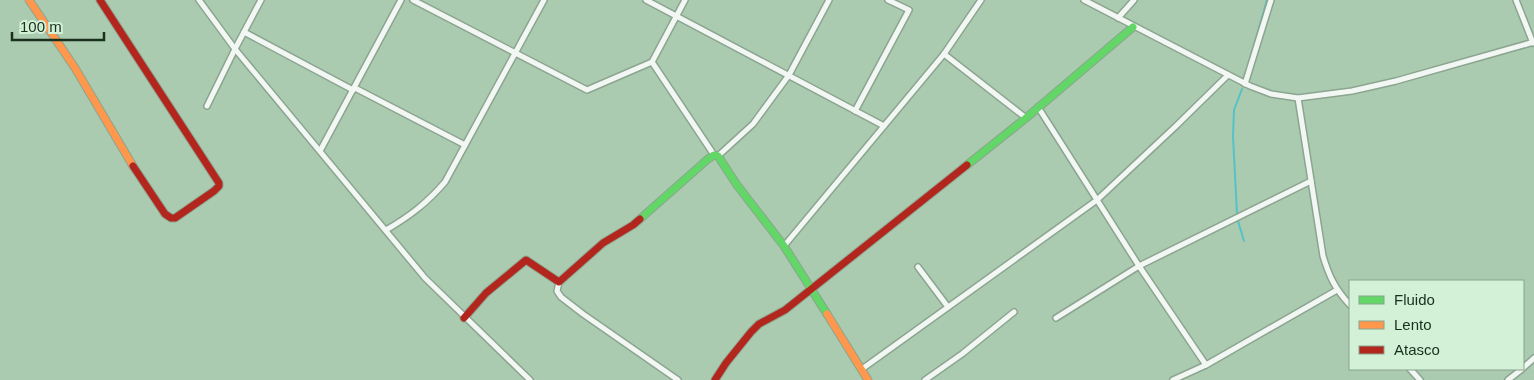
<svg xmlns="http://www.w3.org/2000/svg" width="1534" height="380" font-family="Helvetica,sans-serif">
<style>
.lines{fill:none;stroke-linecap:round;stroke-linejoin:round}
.stream{stroke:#55c2c8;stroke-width:2}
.street-casing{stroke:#8ca590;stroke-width:8}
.fast-casing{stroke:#8ca590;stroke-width:9}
.slow-casing{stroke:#8ca590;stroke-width:9}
.jam-casing{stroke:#8ca590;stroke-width:9}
.street{stroke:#f2f7f3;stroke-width:5}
.fast{stroke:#63d668;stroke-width:7}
.slow{stroke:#ff974d;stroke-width:7}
.jam{stroke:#b3261e;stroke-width:7}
</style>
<rect width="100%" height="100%" fill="#aacbaf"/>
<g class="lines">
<g class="stream">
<path d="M1247,70l20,-70"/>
<path d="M1237,214l-4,-78 1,-26 8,-21"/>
<path d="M1238,221l6,20"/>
</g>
<g class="street-casing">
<g id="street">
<path d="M199,0l36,49 190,229 105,102"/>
<path d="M413,0l174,90 65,-28 33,-62"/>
<path d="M646,0l238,126"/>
<path d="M1084,0l166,86 21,8 27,4 54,-7 44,-10 138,-39"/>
<path d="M1516,0l17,43"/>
<path d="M1118,18l16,-18"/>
<path d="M244,32l109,58"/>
<path d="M944,54l37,-54"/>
<path d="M652,62l62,93"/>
<path d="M1245,84l26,-84"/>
<path d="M355,88l110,57"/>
<path d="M1298,98l25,158c6,20 12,33 27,49"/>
<path d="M207,106l28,-57 26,-49"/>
<path d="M1038,107l101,159 67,99"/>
<path d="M855,111l54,-101 -21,-10"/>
<path d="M320,151l81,-151"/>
<path d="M718,156l35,-32 36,-49 40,-75"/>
<path d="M386,230c24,-14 41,-27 59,-48l99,-182"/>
<path d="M784,246l160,-192 82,64"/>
<path d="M918,267l30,40"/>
<path d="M559,282l-2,9 4,6 22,17 95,66"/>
<path d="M1056,318l83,-52 172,-85"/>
<path d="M1523,368l11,-10"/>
<path d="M862,369l235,-169 79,-74 52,-51"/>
<path d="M1410,369l10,11"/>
<path d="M925,380l37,-26 52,-42"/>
<path d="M1173,380l33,-15 131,-75"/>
<path d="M1508,380l14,-11"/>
</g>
</g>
<g class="fast-casing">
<g id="fast">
<path d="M967,165l59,-47 107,-91"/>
<path d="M640,219l68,-60 6,-4 4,1 19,29 47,61 43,68"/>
</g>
</g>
<g class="slow-casing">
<g id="slow">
<path d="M29,0l46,68 58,98"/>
<path d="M827,314l41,66"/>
</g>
</g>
<g class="jam-casing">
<g id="jam">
<path d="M100,0l119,183v3l-5,5 -39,27h-4l-6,-4 -32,-48"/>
<path d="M464,318l22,-25 40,-33 33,22 44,-39 30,-18 7,-6"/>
<path d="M715,380l11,-17 25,-31 8,-8 26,-14 182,-145"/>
</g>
</g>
<use href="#street" class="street"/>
<use href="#fast" class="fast"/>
<use href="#slow" class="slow"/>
<use href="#jam" class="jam"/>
</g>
<rect x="1349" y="280" width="175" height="90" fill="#d3f1d7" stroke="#88a48d"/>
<rect x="1359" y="296" width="25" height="8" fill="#63d668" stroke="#88a48d"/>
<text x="1394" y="305" font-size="15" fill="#18301d">Fluido</text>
<rect x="1359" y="321" width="25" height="8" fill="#ff974d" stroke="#88a48d"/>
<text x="1394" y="330" font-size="15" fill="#18301d">Lento</text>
<rect x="1359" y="346" width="25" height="8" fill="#b3261e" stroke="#88a48d"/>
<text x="1394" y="355" font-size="15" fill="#18301d">Atasco</text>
<path d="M12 32v8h92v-8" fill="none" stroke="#18301d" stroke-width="2.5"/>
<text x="20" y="32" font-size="15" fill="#18301d" stroke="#d3f1d7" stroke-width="4" paint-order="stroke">100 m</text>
</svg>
